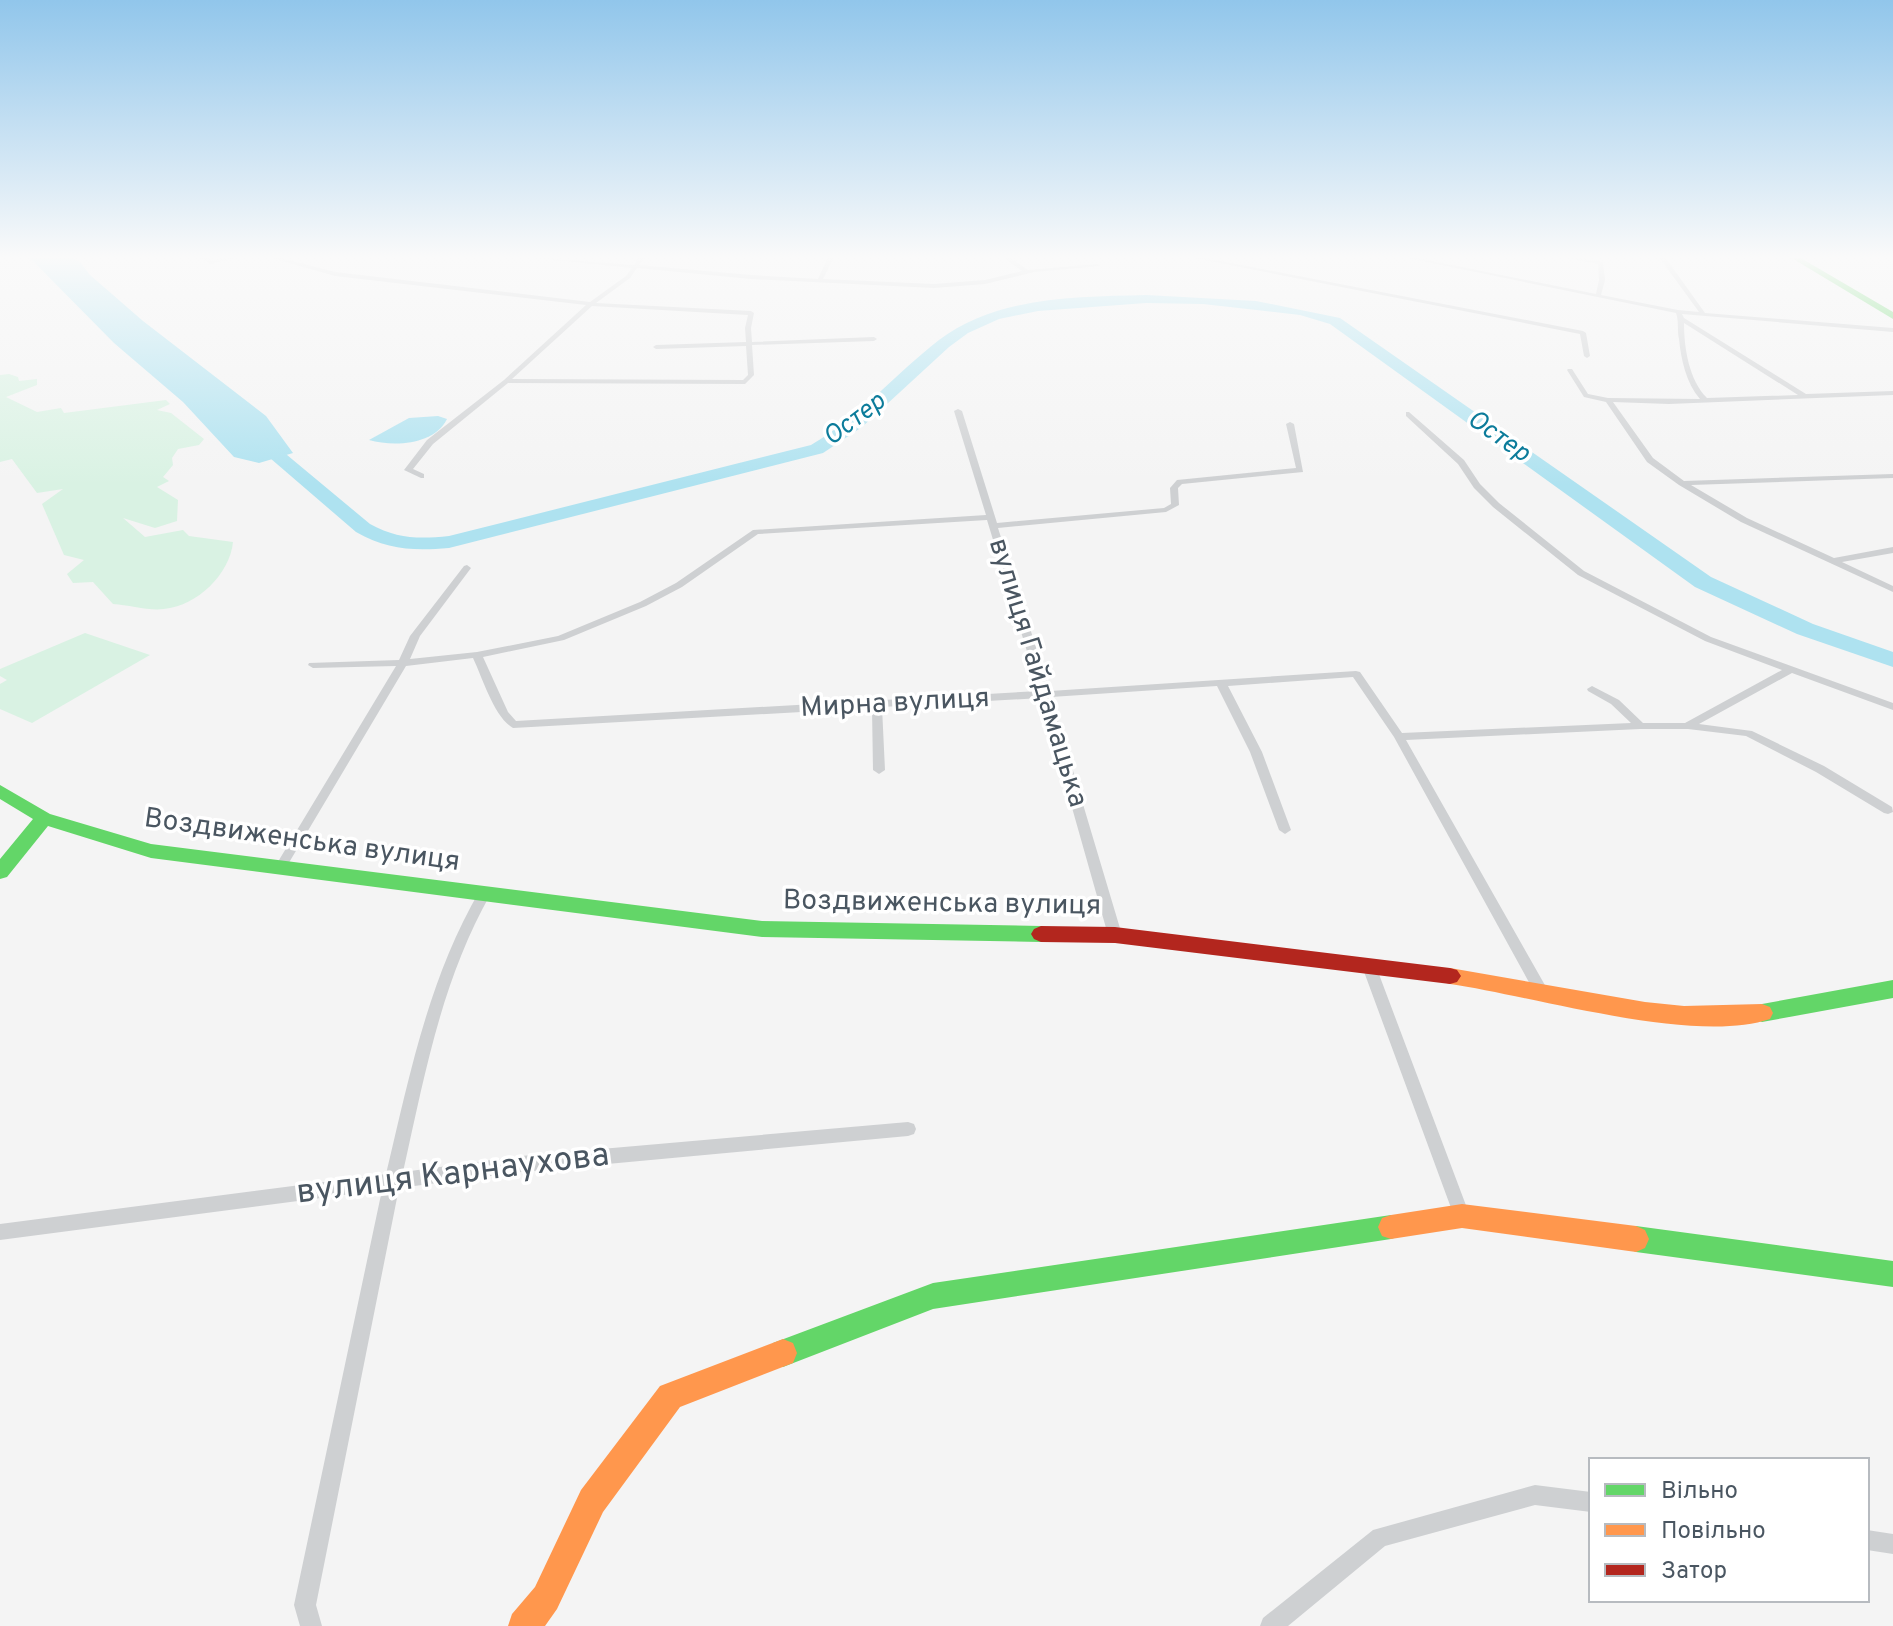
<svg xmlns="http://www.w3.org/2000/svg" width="1893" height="1626" font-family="Overpass,sans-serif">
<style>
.green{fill:#d9f2e3}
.water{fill:#aee2f0}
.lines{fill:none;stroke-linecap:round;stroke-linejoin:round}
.river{fill:#aee2f0;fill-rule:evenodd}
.street{fill:#ced0d2;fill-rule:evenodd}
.fast{fill:#63d668;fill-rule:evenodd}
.slow{fill:#ff974d;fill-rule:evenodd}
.jam{fill:#b3261e;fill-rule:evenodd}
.labels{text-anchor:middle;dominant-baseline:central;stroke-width:7;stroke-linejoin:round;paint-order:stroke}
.far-water-label{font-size:26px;font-style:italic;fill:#0c7c9b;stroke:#fff}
.street-label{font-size:28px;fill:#4a5661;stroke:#fff}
.near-street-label{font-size:34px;fill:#4a5661;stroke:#fff}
</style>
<rect width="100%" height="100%" fill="#f4f4f4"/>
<g class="green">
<path d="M9,374l9,3 1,4 18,-2v6l-31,12 31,15 24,-4 3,5 102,-13 4,4 -13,6 14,3 33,26 -5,6 -21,4 -6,9 1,7 -10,12 6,4 -12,6 21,13 -1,21 -22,7 -32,-10 22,19 38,-7 6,6 44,6c-3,32 -36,64 -69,67 -15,2 -35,-4 -51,-5l-20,-22 -20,1 -6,-9 17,-14 -20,-5 -22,-51 21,-15 -26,4 -25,-34 -12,3v-87z"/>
<path d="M85,633l65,22 -118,68 -32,-14v-25l7,-4 -7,-4v-7z"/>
</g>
<g class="water">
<path d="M29,257h42l9,5 10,13 53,46 123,95 27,37 -34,10 -25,-6 -51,-55 -69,-59z"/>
<path d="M438,416l9,3c-13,26 -53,28 -78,21l40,-22z"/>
</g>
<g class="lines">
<path class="river" d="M1146,295l110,6 84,17 371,259 102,47 80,28v15l-96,-33 -102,-47 -365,-263 -30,-9 -97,-11 -57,-1 -108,8 -39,8 -31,14 -19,14 -87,80 -39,26 -374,95c-35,3 -62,2 -93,-16l-114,-98 3,-4h12l113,94c27,15 49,15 79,12l362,-91c49,-28 84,-71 128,-105 58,-44 138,-43 207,-45z"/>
<g class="street">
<path d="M199,257h7l6,3 26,-3 -27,7z"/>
<path d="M268,257h9l58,15 255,30 36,-26 6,-8 -106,-11 108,8 5,-8h6l-6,8 112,10 67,4 10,-22h6l-11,22 111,5 51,-4 37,-9 -19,-14h6l19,13 69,-6 3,2 -66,6 -49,12 -51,4 -183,-9 -114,-11 -7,10 -34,25 155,8 3,2 -3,15 1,14 122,-5 3,2 -3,2 -122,4 2,30 -9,9 -237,-1 -75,61 -20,25 11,5v4h-3l-17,-8 23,-30 77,-60 82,-75 -251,-29zM592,306l156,9 -3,13 1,14 -90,3 -3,2 3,2 90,-3 2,29 -5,5 -231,-1z"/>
<path d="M1189,257h11l383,74 3,2 4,23 -3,2 -3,-2 -4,-22z"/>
<path d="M1402,257h10l184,37 3,-14 -1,-16 -35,-7 37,4 3,2 2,17 -4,15 77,15 21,2 -40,-55h6l40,56 188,15v4l-211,-18 2,4 122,76 87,-3v4l-224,9 -56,-2 40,56 31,23 209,-7v4l-202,7 56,33 87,40 59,-11v6l-51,9 51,24v6l-152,-70 -62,-37 -32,-23 -41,-60 -22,-5 -17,-27 1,-1h4l16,25 20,4 92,1c-14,-16 -19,-40 -21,-60 -2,-9 0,-18 -3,-26zM1684,323l114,72 -91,3c-18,-18 -23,-50 -23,-75z"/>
<path d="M958,409l4,2 35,112 167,-15 7,-4 -1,-16 7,-8 119,-12 -10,-44 4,-2 4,2 9,48 -121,12 -4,4 1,17 -13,7 -168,16 52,163 306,-20 4,1 42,61 229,-10 -20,-19 -23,-13 -1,-2 5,-3 27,14 24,23h42l97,-53 -77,-29 -127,-66 -85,-68 -19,-19 -16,-24 -52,-48v-4h3l55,48 16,24 19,19 85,68 127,66 182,66v7l-101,-37 -93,51 53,7 72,35 68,41 1,5 -5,2 -4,-1 -68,-41 -70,-36 -58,-7h-48l-234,11 140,247 2,4 -2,4 -5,2 -5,-2 -142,-258 -41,-60 -125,9 34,66 29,78 -6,4 -6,-4 -29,-78 -33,-66 -166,11 71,238 -2,4 -5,1 -5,-1 -2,-4 -67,-237 -159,9 3,63 -6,4 -6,-4 -1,-62 -359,20c-19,-11 -30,-49 -40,-70l-67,8 -122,205h-8l-2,-3 2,-3 120,-199 -83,2 -5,-3 1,-2 90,-3 11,-24 54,-70 3,-1 4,3 -51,68 -10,23 67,-7 81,-16 82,-34 36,-19 77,-53 233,-15 -32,-104zM987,520l52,171 -523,30 -8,-9 -25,-55 81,-17 82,-34 36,-19 76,-53z"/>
<path d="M485,888l5,2 1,3c-50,89 -66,181 -88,279l118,-16 387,-34 6,2 2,5 -2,5 -6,2 -387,36 -122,16 -83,417 6,21h-22l-6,-21 88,-415 -382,50v-16l386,-50c24,-100 42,-194 94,-284z"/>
<path d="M1370,963l5,2 2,4 93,247 -2,6 -6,2 -6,-2 -2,-6 -91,-247 2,-4z"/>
<path d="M1535,1485l56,7v20l-56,-7 -150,41 -97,80h-28l3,-8 110,-88z"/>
<path d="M1867,1530l26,4v20l-26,-4z"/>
</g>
<g class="fast">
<path d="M1790,257h9l94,55v7z"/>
<path d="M0,785l50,29 101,30 611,77 279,5 7,3 3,5 -3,5 -7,3 -279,-5 -611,-79 -103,-32 -41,51 -7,2v-20l33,-40 -33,-20z"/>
<path d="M1893,980v18l-131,24 -8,-3 -3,-6 3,-6 8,-3z"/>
<path d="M1391,1215l9,3 4,9 -4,9 -9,3 -458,70 -150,58 -10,-4 -4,-10 4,-10 160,-60z"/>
<path d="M1636,1226l257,35v26l-257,-35 -9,-4 -4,-9 4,-9z"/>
</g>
<g class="slow">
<path d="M1450,968l195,34 39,4 78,-2 8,3 3,6 -3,6c-76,26 -237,-23 -320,-35l-7,-2 -4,-6 4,-6z"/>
<path d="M1462,1204l174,22 9,4 4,9 -4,9 -9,4 -174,-24 -71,11 -9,-3 -4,-9 4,-9 9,-3z"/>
<path d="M783,1339l10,4 4,10 -4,10 -113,44 -77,105 -46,97 -12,17h-37l4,-12 23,-27 46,-97 79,-104z"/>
</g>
<path class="jam" d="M1041,926l74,1 335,41 7,2 4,6 -4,6 -7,2 -335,-41 -74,-1 -7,-3 -3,-5 3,-5z"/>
</g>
<linearGradient id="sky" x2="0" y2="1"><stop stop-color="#91c6eb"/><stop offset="0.53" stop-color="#fafafa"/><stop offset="1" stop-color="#fafafa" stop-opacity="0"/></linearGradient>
<rect width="1893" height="485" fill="url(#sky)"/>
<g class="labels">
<g class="far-water-label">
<text transform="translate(855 420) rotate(-37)">Остер</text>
<text transform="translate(1498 437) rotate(35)">Остер</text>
</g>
<g class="street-label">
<text transform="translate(1037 673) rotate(73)">вулиця Гайдамацька</text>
<text transform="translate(895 704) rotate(-3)">Мирна вулиця</text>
<text transform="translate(302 841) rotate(8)">Воздвиженська вулиця</text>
<text transform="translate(942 904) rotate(1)">Воздвиженська вулиця</text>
</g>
<g class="near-street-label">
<text transform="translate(453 1175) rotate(-7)">вулиця Карнаухова</text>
</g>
</g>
<rect x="1589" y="1458" width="280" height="144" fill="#ffffff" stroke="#b7bbc0" stroke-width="2"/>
<rect x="1605" y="1484" width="40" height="12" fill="#63d668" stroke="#b7bbc0" stroke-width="2"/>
<text x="1661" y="1498" font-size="24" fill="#4a5661">Вільно</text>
<rect x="1605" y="1524" width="40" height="12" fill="#ff974d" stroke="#b7bbc0" stroke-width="2"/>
<text x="1661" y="1538" font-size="24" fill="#4a5661">Повільно</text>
<rect x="1605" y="1564" width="40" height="12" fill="#b3261e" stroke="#b7bbc0" stroke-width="2"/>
<text x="1661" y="1578" font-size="24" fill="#4a5661">Затор</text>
</svg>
